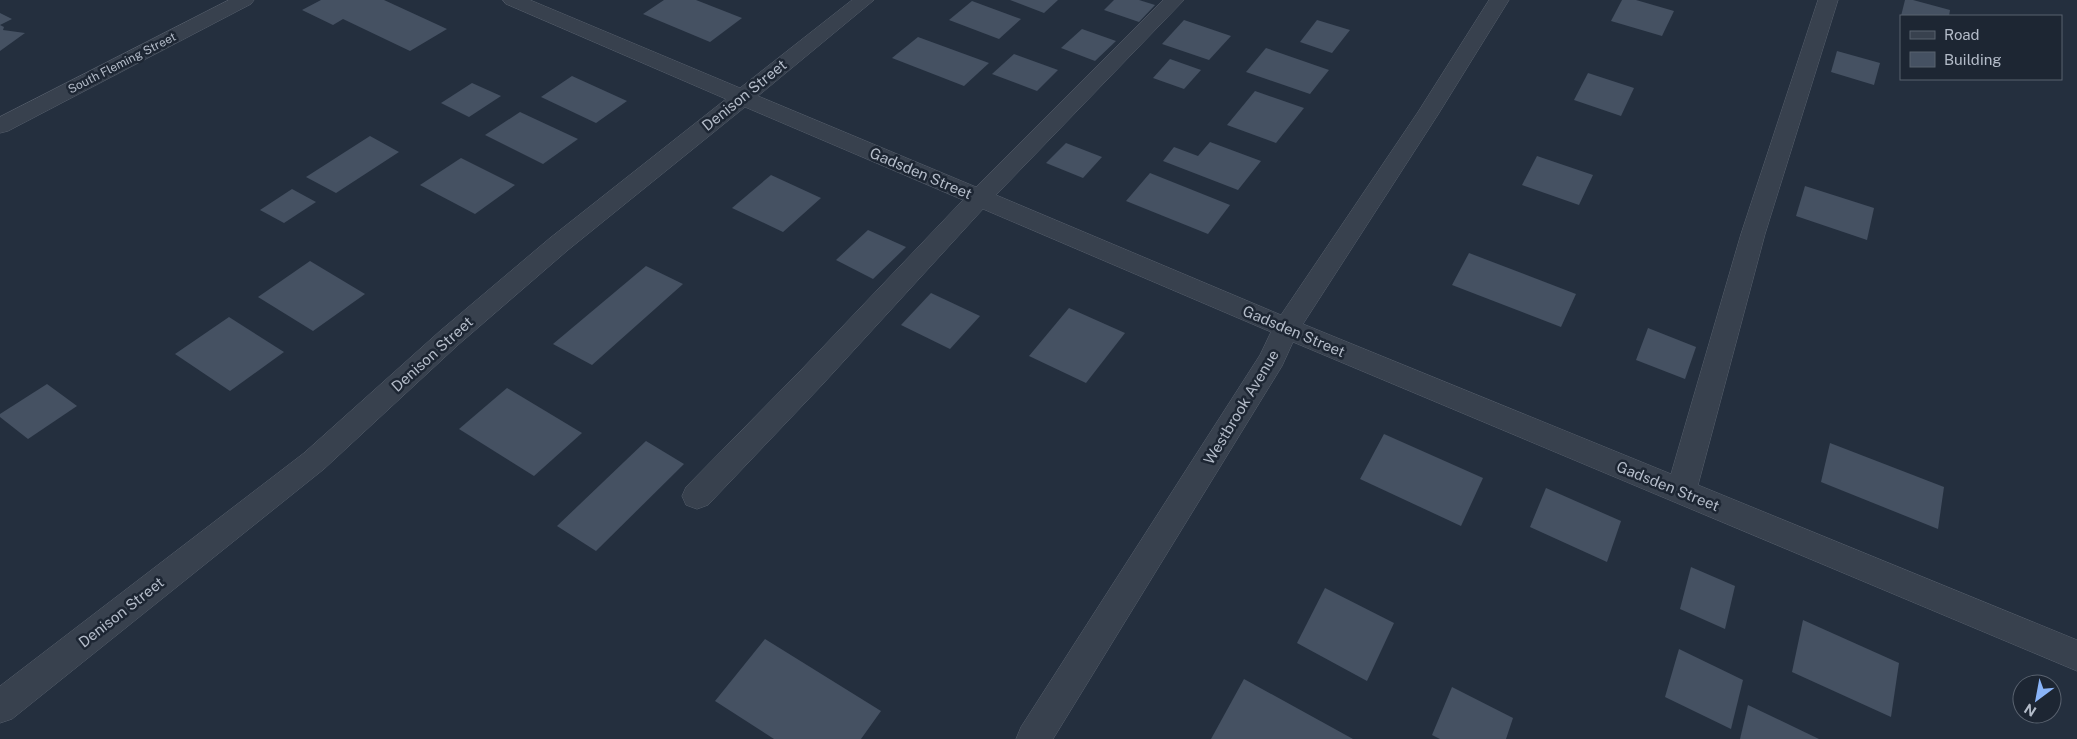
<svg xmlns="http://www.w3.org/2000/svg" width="2077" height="739" font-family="'Public Sans',sans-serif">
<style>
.building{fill:#455162}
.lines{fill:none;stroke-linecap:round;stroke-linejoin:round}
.minor-casing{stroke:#565f6c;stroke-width:1}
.minor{fill:#38414e;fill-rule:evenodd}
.labels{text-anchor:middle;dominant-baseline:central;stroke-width:5;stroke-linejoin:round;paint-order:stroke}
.far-street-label{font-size:12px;fill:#b4bcc9;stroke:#1d2633}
.street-label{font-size:15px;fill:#b4bcc9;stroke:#1d2633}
</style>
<rect width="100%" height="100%" fill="#242f3e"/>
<g class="building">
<path d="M321,0h63l63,29 -37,22 -67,-32 -10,6 -31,-15z"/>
<path d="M664,0h32l46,18 -32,24 -67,-28z"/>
<path d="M1010,0h48l-14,13z"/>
<path d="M1114,0h25l16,5 -16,17 -35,-12z"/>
<path d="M1622,0h14l38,11 -12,25 -51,-15z"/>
<path d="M1905,0h8l37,10 -1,6h-48z"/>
<path d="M972,1l49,18 -22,20 -50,-19z"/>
<path d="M0,13l12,6 -12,6z"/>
<path d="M1184,20l47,16 -22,24 -47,-16z"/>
<path d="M1317,20l33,10 -18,23 -32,-11z"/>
<path d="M0,25l4,2 -1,3 22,3 -25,18z"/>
<path d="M1082,29l34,12 -21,20 -34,-13z"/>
<path d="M918,37l71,26 -25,23 -72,-28z"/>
<path d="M1266,48l63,22 -19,24 -64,-22z"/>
<path d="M1837,51l43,12 -6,22 -43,-13z"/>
<path d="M1014,54l44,16 -21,21 -45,-17z"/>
<path d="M1170,59l31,11 -17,19 -31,-11z"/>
<path d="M1588,73l46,15 -13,28 -47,-16z"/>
<path d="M572,76l55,25 -31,22 -55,-26z"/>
<path d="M472,83l29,13 -32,21 -28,-14z"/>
<path d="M1255,91l49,17 -28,35 -49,-18z"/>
<path d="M520,112l58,27 -35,25 -58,-29z"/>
<path d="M370,136l29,16 -63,41 -30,-16z"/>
<path d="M1210,142l51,19 -23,29 -75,-29 11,-14 24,9z"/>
<path d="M1066,143l36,14 -19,21 -37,-15z"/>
<path d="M1537,156l56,19 -14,30 -57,-20z"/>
<path d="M461,158l54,27 -40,29 -55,-29z"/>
<path d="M1150,173l80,32 -22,29 -82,-33z"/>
<path d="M771,175l50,23 -38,34 -51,-24z"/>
<path d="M1805,186l69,22 -7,32 -71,-24z"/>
<path d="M292,189l24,13 -32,21 -24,-13z"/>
<path d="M868,230l38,17 -33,32 -37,-19z"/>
<path d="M1469,253l107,41 -15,33 -109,-42z"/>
<path d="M310,261l55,33 -52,37 -55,-34z"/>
<path d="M646,266l37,18 -91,81 -39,-21z"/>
<path d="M931,293l49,23 -30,33 -49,-24z"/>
<path d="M1069,308l56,25 -39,50 -57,-27z"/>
<path d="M229,317l55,35 -54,39 -55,-37z"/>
<path d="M1648,328l48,19 -11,32 -49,-19z"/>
<path d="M47,384l30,22 -49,33 -28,-22v-3z"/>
<path d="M507,388l75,45 -48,43 -75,-47z"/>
<path d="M1384,434l99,44 -22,48 -101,-47z"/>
<path d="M646,441l38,23 -88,87 -39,-25z"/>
<path d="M1830,443l114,44 -6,42 -117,-47z"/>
<path d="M1546,488l75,33 -14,41 -77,-35z"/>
<path d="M1691,567l44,19 -10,43 -45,-20z"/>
<path d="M1325,588l69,35 -27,58 -70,-38z"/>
<path d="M1803,620l96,43 -8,54 -99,-45z"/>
<path d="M765,639l116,72 -20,28h-87l-59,-38z"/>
<path d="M1679,649l64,31 -12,49 -66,-32z"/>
<path d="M1244,679l109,60h-142z"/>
<path d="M1452,687l61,31 -7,21h-66l-8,-4z"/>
<path d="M1748,705l71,34h-79z"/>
</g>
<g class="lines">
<g class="minor-casing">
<g id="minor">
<path d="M229,0h25l-3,4 -243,127 -8,2v-16z"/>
<path d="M503,0h27l210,88 112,-88h22l-116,96 218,91 187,-187h21l-188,195 285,120 137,-203 71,-112h20l-70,113 -136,211 368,150 70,-240 77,-234h20l-73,234 -67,251 379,155v31l-784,-329 -11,24 -229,373h-37l5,-12 239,-372 11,-23 -288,-123 -161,176 -114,120 -11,4 -11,-4 -4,-9 4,-9 116,-118 161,-169 -218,-93 -177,143 -110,95 -134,124 -312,250 -12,4v-37l304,-233 136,-122 110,-93 176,-139 -220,-95z"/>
</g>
</g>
<use href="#minor" class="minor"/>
</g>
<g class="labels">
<g class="far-street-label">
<text transform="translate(122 63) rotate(-27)">South Fleming Street</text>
</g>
<g class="street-label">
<text transform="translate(744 95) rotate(-39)">Denison Street</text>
<text transform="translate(921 173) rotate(23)">Gadsden Street</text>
<text transform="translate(1294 331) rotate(23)">Gadsden Street</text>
<text transform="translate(432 354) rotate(-42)">Denison Street</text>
<text transform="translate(1241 407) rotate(-59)">Westbrook Avenue</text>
<text transform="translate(1668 486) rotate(22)">Gadsden Street</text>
<text transform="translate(121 612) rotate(-38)">Denison Street</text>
</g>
</g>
<rect x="1900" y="15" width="162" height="65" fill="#1d2633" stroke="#59626f"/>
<rect x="1910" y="31" width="25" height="8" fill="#38414e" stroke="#59626f"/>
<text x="1944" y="40" font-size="15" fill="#b4bcc9">Road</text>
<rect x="1910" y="52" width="25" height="15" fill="#455162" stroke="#59626f"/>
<text x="1944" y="65" font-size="15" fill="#b4bcc9">Building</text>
<g transform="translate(2037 699) rotate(212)"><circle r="24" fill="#1d2633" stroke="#59626f"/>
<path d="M0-4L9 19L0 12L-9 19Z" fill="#8ab4f8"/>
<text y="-8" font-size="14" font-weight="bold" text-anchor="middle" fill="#b4bcc9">N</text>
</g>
</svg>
